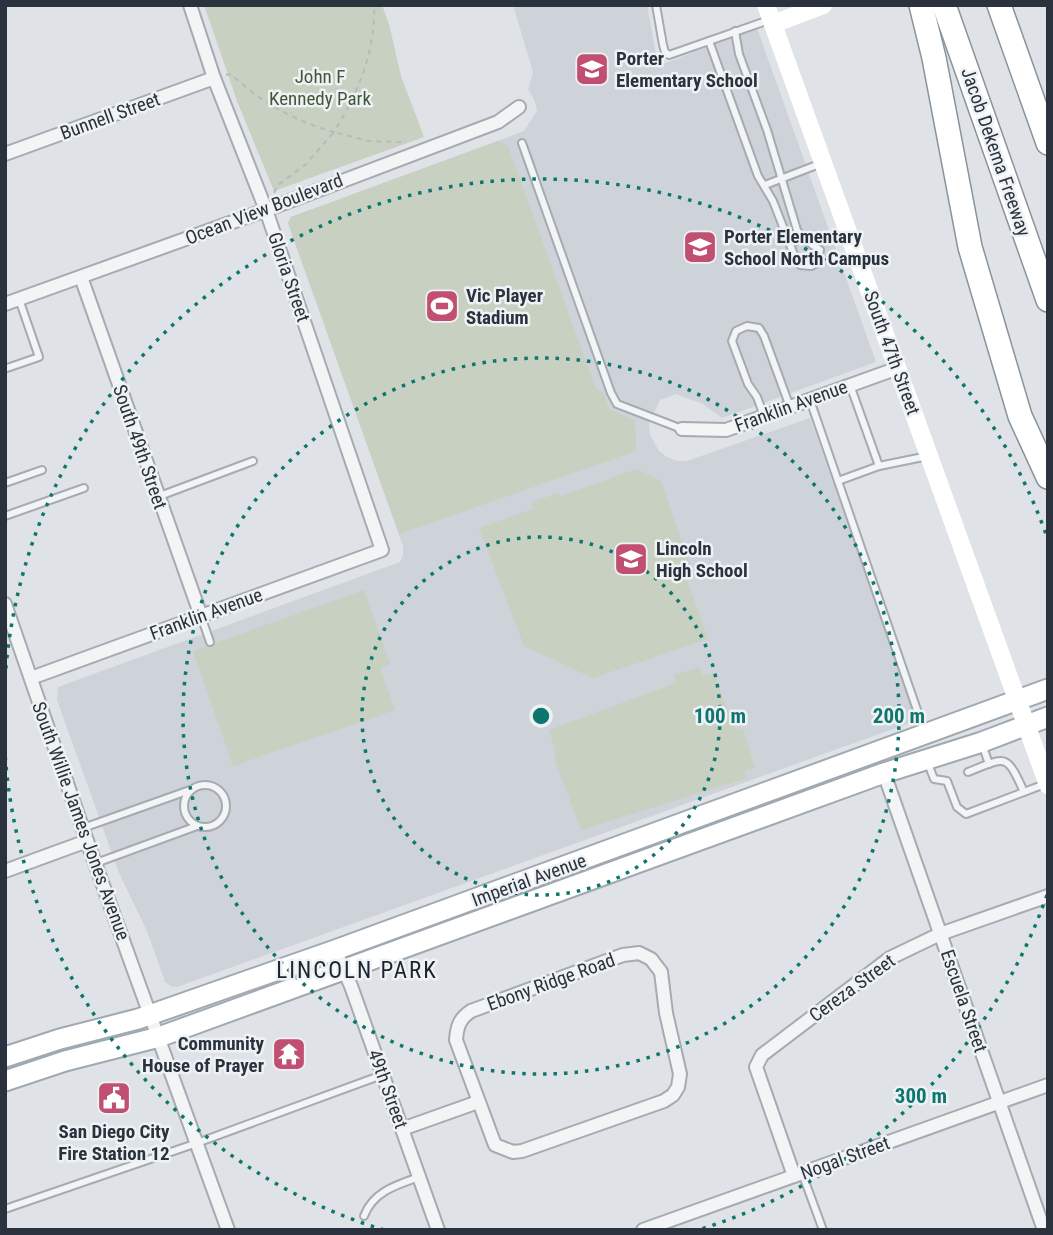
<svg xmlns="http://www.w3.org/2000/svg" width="1053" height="1235" font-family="'Roboto Condensed',sans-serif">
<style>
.built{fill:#ced3d9}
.green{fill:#c7d0c1}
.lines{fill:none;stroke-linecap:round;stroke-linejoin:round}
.service-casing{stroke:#a5abb1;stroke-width:10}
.minor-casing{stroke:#a5abb1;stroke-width:16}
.primary-casing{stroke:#a0a9b2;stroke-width:23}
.motorway-casing{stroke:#88939c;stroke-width:26}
.path{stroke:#b6babe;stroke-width:2;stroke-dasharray:5 5;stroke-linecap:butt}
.service{stroke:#f2f4f6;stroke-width:6}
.minor{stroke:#f2f4f6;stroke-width:12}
.secondary{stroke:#fff;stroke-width:18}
.primary{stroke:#fff;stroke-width:19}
.motorway{stroke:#fff;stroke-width:23}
.ring{fill:none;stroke:#0f766e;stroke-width:3.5;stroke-dasharray:3.5 7}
.labels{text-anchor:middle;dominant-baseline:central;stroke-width:5;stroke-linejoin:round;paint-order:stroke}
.poi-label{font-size:19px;font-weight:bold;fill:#2a333d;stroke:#eff2f5;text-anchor:start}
.park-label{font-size:19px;fill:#425738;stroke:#eff2f5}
.street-label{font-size:19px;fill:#2a333d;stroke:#eff2f5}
.quarter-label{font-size:23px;letter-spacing:2px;fill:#1c242e;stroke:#eff2f5}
.centre{fill:#0f766e;stroke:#eff2f5;stroke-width:3.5}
.ring-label{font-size:21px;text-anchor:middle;font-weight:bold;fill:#0f766e;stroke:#eff2f5;stroke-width:5;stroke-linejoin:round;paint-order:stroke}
</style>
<rect width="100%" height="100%" fill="#dfe3e7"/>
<path class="built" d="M513,5h134l11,61 99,-38 119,334 -154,56 -19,-14 -27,-10 -16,6 -11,23 1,12 9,16 8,6 10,4h10l123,-43 108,302 -741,267 -6,-1 -6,-4 -18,-51 -28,-58 -62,-173 1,-13 342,-125 3,-6v-10l-115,-323 3,-6 233,-86 13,-20 -3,-12 -6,-9 5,-18z"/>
<g class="green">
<path d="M204,5h178l7,19 12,52 23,61 -150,54 -37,-90z"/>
<path d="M498,141l10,5 88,243 8,4 5,16 26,11 1,31 -237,83 -111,-311 3,-6z"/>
<path d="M637,469l24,12 29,85 -7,3 25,70 -115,39 -69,-32 -45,-118 54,-19 -2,-7 28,-9 2,3z"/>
<path d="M364,590l26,74 -10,4 15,42 -162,56 -40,-115z"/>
<path d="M699,667l4,9 7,-2 5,2 20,54 8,-2 12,40 -11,3 3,7 -166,52 -25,-67 -1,-14 -6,-19 127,-47 -2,-8z"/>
</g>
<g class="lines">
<g class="service-casing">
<g id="service">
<path d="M656,5l7,40 2,7 4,3 100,-35"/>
<path d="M709,41l49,135 15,25 23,59 4,5 11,1 6,-3 3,-13 -15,-10 -8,-10 -30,-100 -28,-76 -4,-23"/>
<path d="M522,143l89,250 6,11 65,25"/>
<path d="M765,185l57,-22"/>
<path d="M7,368l32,-11 -20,-58"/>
<path d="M850,385l29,81 49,-10"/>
<path d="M810,400l115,333"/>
<path d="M764,416l-7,-19 -9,-13 -16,-43 4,-10 11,-5 12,2 5,8 26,71"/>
<path d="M838,481l41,-15"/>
<path d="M5,483l37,-13"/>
<path d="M157,497l96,-36"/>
<path d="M5,516l79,-28"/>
<path d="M201,616l9,26"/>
<path d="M982,744l7,20"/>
<path d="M927,761l7,18 13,2 10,26 9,7 79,-30"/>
<path d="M968,772c38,-15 38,-20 56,20"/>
<circle cx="205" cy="806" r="21"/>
<path d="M83,828l107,-38"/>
<path d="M96,863l101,-37"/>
<path d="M802,1173l21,57"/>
<path d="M5,1209l192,-66 185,-68"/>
<path d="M364,1216c9,-24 32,-31 55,-39"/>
</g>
</g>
<g class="minor-casing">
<g id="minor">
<path d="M5,154l209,-76"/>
<path d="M81,277l120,339"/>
<path d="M5,304l261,-94 232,-88 21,-15"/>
<path d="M682,429l44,1 172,-62"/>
<path d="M5,604l82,237 141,389"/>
<path d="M31,678l351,-128 -116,-340 -52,-132 -24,-73"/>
<path d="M884,773l160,457"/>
<path d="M5,871l82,-30"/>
<path d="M335,950l16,36 87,244"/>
<path d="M639,953l12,6 10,13 5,41 14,61 -2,13 -5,8 -9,6 -142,50 -9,1 -18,-7 -39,-105c1,-13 3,-21 15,-29l152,-56z"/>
<path d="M402,1129l76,-27"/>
<path d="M794,1176l-38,-109 6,-12 128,-97 50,-24 108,-38"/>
<path d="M643,1230l405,-145"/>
</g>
</g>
<g class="primary-casing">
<g id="primary">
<path d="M5,1057l55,-18 78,-20 197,-69 713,-261"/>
<path d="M5,1081l60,-20 94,-24 725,-264 98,-31 66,-25"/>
</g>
</g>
<g class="motorway-casing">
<g id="motorway">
<path d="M921,5l13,53 36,189 50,169 28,61"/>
<path d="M944,5l104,295"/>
<path d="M999,5l49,138"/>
</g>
</g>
<g class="path">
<path d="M226,75l5,-1c29,28 64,47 103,58 23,-37 42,-81 40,-127"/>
<path d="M274,193l4,-8 28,-21 28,-32 34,9 32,1 4,3"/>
</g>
<use href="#service" class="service"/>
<use href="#minor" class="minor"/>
<g class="secondary">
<path d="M766,5l282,780"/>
<path d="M773,24l50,-19"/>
</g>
<use href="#primary" class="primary"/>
<use href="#motorway" class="motorway"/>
</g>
<g class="ring">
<circle cx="541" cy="716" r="179"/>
<circle cx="541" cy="716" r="358"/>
<path d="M1047 895A537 537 0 0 1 698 1230M384 1230A537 537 0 0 1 5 753M5 679A537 537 0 0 1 1047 537"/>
</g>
<defs>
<g id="school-square" transform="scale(1.75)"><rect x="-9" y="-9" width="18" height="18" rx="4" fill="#c14f71" stroke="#eff2f5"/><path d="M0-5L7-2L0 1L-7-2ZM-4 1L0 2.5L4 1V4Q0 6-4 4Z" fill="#fff"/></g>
<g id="stadium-square" transform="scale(1.75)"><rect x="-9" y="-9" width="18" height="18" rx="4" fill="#c14f71" stroke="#eff2f5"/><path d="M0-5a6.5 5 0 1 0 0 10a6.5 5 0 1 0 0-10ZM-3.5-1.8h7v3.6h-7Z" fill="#fff"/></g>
<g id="temple-square" transform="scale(1.75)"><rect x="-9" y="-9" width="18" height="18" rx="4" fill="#c14f71" stroke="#eff2f5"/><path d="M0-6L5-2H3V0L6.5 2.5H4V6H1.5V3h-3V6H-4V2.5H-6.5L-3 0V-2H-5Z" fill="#fff"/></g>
<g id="civic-square" transform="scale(1.75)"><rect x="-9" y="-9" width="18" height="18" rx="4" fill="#c14f71" stroke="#eff2f5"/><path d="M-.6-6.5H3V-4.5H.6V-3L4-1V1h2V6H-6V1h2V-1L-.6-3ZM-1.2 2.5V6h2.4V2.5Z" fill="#fff"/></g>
</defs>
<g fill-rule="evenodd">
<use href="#school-square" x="592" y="69"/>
<use href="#school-square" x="700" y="247"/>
<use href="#stadium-square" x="442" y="306"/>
<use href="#school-square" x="631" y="559"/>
<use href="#temple-square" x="289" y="1054"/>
<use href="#civic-square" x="114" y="1098"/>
</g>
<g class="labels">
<g class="poi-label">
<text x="616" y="58">Porter<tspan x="616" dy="22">Elementary School</tspan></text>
<text x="724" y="236">Porter Elementary<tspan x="724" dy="22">School North Campus</tspan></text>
<text x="466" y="295">Vic Player<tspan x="466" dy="22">Stadium</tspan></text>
<text x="656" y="548">Lincoln<tspan x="656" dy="22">High School</tspan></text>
<text x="264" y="1043" text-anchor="end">Community<tspan x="264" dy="22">House of Prayer</tspan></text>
<text x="114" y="1131" text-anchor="middle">San Diego City<tspan x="114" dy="22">Fire Station 12</tspan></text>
</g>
<g class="park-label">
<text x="320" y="76">John F<tspan x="320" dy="22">Kennedy Park</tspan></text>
</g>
<g class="street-label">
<text transform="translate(110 116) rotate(-20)">Bunnell Street</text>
<text transform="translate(996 152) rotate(71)">Jacob Dekema Freeway</text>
<text transform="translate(264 209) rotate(-21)">Ocean View Boulevard</text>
<text transform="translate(289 277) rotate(71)">Gloria Street</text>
<text transform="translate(892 353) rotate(70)">South 47th Street</text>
<text transform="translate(791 406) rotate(-20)">Franklin Avenue</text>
<text transform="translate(140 447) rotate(71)">South 49th Street</text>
<text transform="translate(206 614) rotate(-20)">Franklin Avenue</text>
<text transform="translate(81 821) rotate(70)">South Willie James Jones Avenue</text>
<text transform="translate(529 880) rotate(-20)">Imperial Avenue</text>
<text transform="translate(551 982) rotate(-20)">Ebony Ridge Road</text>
<text transform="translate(852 988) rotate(-36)">Cereza Street</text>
<text transform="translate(964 1001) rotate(71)">Escuela Street</text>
<text transform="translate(388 1089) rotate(70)">49th Street</text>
<text transform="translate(845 1158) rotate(-20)">Nogal Street</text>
</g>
<g class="quarter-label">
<text x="357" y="970">LINCOLN PARK</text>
</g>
</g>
<circle cx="541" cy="716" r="10" class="centre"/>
<g class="ring-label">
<text x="720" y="723">100 m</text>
<text x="899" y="723">200 m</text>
<text x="921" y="1103">300 m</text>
</g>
<rect width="1053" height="1235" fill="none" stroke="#2a333d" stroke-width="14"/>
</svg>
